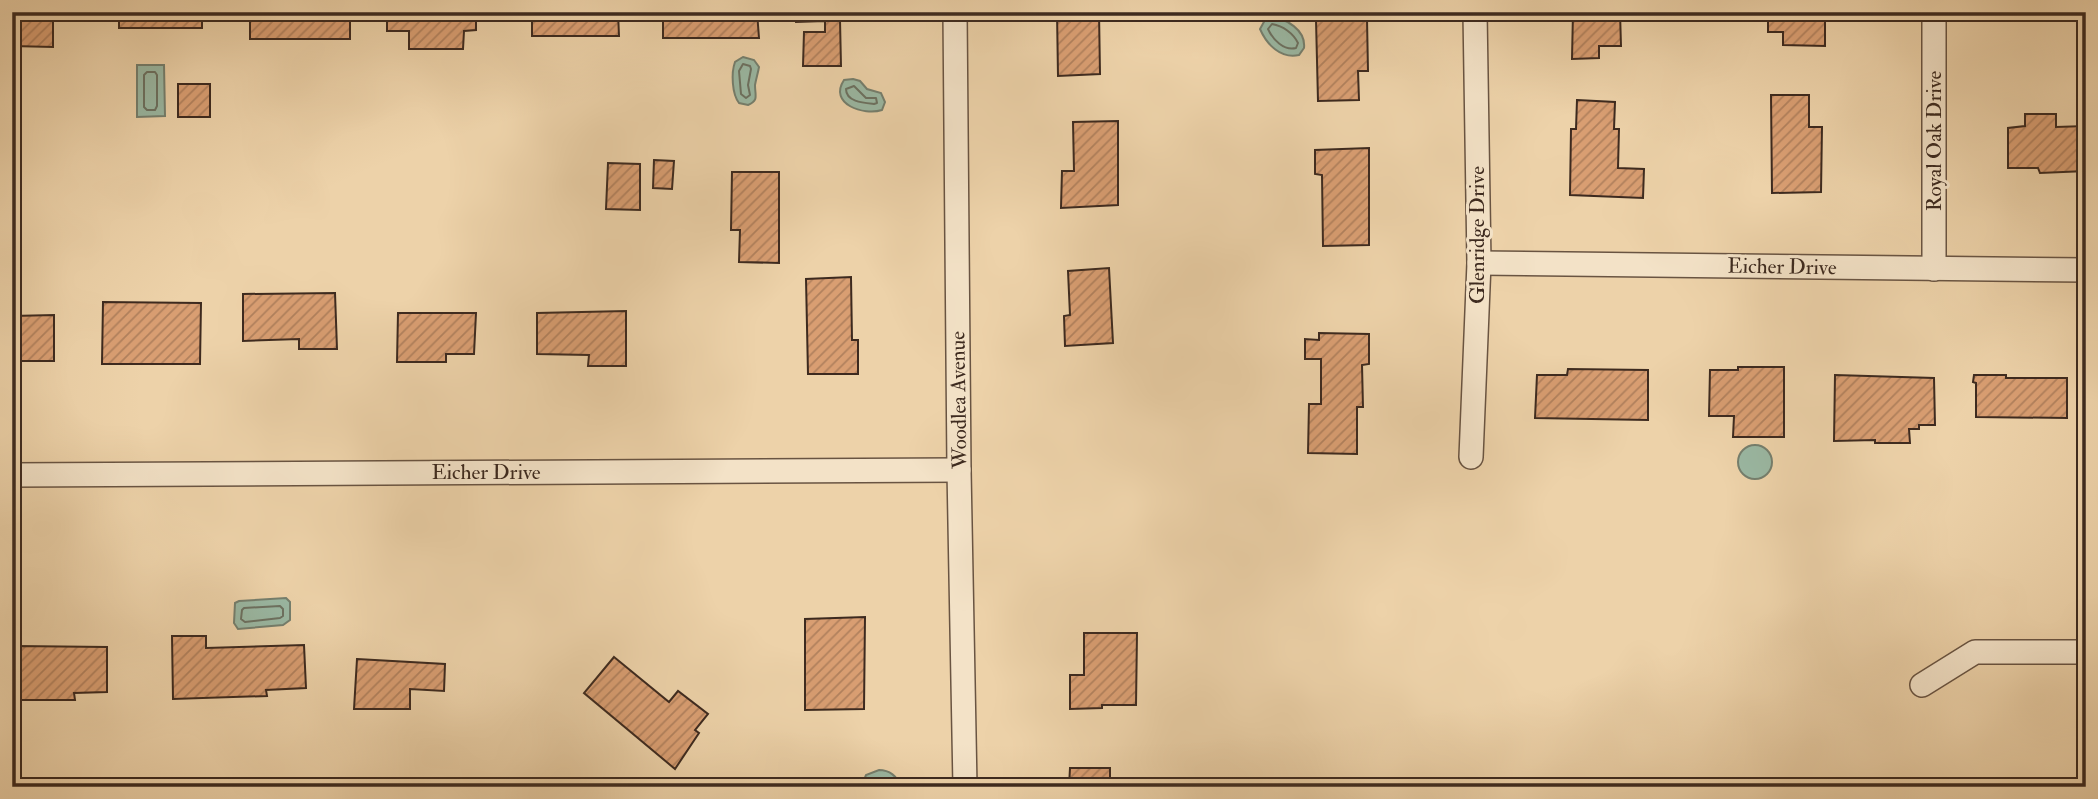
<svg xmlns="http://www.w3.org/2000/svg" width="2098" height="799" font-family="'IM FELL Double Pica',serif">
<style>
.water{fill:#9ab8a3;stroke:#757f6e;stroke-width:2}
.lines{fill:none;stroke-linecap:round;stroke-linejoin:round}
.shore{stroke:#6c7161;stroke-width:2}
.building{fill:url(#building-hatch);stroke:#3d2a1f;stroke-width:2}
.minor-casing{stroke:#695442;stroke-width:26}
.minor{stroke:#f3e2c7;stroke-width:23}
.labels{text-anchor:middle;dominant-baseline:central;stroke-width:6;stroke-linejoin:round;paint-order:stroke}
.street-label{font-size:21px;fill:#3d2a1f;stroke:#f3e2c7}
</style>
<defs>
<pattern id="building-hatch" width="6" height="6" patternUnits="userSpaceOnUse" patternTransform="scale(1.75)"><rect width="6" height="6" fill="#d99e72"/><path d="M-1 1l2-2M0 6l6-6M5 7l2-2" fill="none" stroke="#b1815d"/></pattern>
</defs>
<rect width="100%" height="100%" fill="#edd2a9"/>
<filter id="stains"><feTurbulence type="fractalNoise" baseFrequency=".00286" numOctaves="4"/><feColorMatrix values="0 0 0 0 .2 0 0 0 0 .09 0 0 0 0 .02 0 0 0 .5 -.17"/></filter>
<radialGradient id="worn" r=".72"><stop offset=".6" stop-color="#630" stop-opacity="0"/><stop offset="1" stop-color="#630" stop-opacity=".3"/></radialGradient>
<g class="water">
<path d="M1270,17c16,1 36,13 34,31l-5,7c-18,4 -32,-10 -39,-26l5,-9z"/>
<path d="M743,57l11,3 5,7c-1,6 -3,12 -4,18 0,11 4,15 -7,20l-9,-2c-7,-9 -8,-30 -4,-41z"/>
<path d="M137,65h27l1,51 -28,1z"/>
<path d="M853,79l7,2 7,8 14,4 4,9 -3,8c-18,6 -54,-6 -38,-30z"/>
<circle cx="1755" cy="462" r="17"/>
<path d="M286,598l4,4v18l-7,5 -45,4 -4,-6 1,-20 4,-2z"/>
<path d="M879,770c10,0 19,6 21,17h-39l5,-12z"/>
</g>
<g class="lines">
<g class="shore">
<path d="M1272,24c11,2 21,9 26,19l-2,5c-12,3 -23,-8 -28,-19z"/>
<path d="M743,64l7,2 1,3 -3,16 2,10 -4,3 -5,-4 -2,-23z"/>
<path d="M147,72h8l2,3v31l-2,4h-8l-3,-3v-32z"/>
<path d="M854,86l12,12h10l1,5 -3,1c-10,-1 -28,-2 -28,-15z"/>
<path d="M280,606l3,3v7l-3,2 -35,4 -4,-3 1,-9 2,-2z"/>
</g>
</g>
<g class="building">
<path d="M12,12h41v35l-41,-1z"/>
<rect x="119" y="12" width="83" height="16"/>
<rect x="250" y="12" width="100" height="27"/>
<path d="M387,12h89v18l-12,1 -1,18h-54v-18h-22z"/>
<path d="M532,12h86l1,24h-87z"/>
<path d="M663,12h94l2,26h-96z"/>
<path d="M795,12h75v7l-30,1 1,46h-38l1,-34h21v-11l-29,1z"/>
<path d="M1057,12h42l1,62 -42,2z"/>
<path d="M1573,12h47l1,34h-22v12l-27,1z"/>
<path d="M1768,12h57v34l-42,-1v-13h-15z"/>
<path d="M1367,19l1,52h-10l1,29 -41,1 -2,-81z"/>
<rect x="178" y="84" width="32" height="33"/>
<path d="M1771,95h38v32h13l-1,65 -49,1z"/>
<path d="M1577,100l38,2 -1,27h5l-1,39 26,1 -1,29 -73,-3 1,-66h5z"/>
<path d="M2025,114h31v13l30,-1v45l-46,2 -2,-5h-30v-40l17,-2z"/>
<path d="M1118,121v84l-57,3 1,-37h12l-1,-49z"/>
<path d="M1369,148v97l-46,1 -1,-71 -7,-1v-24z"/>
<path d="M654,160l20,1 -2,28 -19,-1z"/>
<path d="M608,163l32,1v46l-34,-1z"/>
<path d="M732,172h47v91l-40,-1 1,-32h-9z"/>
<path d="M1109,268l4,75 -48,3 -1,-30 6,-1 -2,-44z"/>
<path d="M851,277l1,63h6v34h-50l-2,-95z"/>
<path d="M335,293l2,56h-38v-10l-56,2v-47z"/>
<path d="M103,302l98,1 -1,61h-98z"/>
<path d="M626,311v55h-38l1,-11 -52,-1v-41z"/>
<path d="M398,313h78l-2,41h-28v8h-49z"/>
<path d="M54,315v46h-42v-45z"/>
<path d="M1319,333l50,1v30l-7,1 1,42h-6v47l-49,-1 1,-49h12v-45h-16v-20l14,1z"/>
<path d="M1738,367h46v70h-51l1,-21h-25l1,-46h28z"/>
<path d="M1568,369l80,1v50l-113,-2 2,-43h30z"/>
<path d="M1835,375l99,3 1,47h-16v4h-10l1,14h-35v-3l-41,1z"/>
<path d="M1974,375h32v3h61v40l-91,-1v-34l-3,-1z"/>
<path d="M865,617l-1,92 -59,1v-91z"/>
<path d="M1084,633h53l-1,72h-34v3l-32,1v-34h14z"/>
<path d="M172,636h34v12l98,-3 2,43 -40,2 1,6 -94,3z"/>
<path d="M17,646l90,1v45l-33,1 1,7h-63v-28l4,1z"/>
<path d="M614,657l55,45 9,-11 30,23 -13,16 4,3 -24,36 -91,-76z"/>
<path d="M357,659l88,5 -1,27 -34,-2v20h-56z"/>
<path d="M1070,768h40v19h-41z"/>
</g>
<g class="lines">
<g class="minor-casing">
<g id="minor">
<path d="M955,12l4,458 6,317"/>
<path d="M1934,12v257"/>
<path d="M1479,263l607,7"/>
<path d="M1471,457l8,-194 -4,-251"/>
<path d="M12,475l947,-5"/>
<path d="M1922,685l53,-33h111"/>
</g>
</g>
<use href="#minor" class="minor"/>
</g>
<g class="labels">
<g class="street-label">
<text transform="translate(1934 141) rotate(-90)">Royal Oak Drive</text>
<text transform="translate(1477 235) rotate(-90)">Glenridge Drive</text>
<text transform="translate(1782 267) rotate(1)">Eicher Drive</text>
<text transform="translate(959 400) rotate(-91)">Woodlea Avenue</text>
<text x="486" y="472">Eicher Drive</text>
</g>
</g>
<rect width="2098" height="799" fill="none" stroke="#edd2a9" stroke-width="42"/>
<rect x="14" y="14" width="2070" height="771" fill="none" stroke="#3d2a1f" stroke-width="3.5"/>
<rect x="21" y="21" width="2056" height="757" fill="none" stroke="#3d2a1f" stroke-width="2"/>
<rect width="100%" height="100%" filter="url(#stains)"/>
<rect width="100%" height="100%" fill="url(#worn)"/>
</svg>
